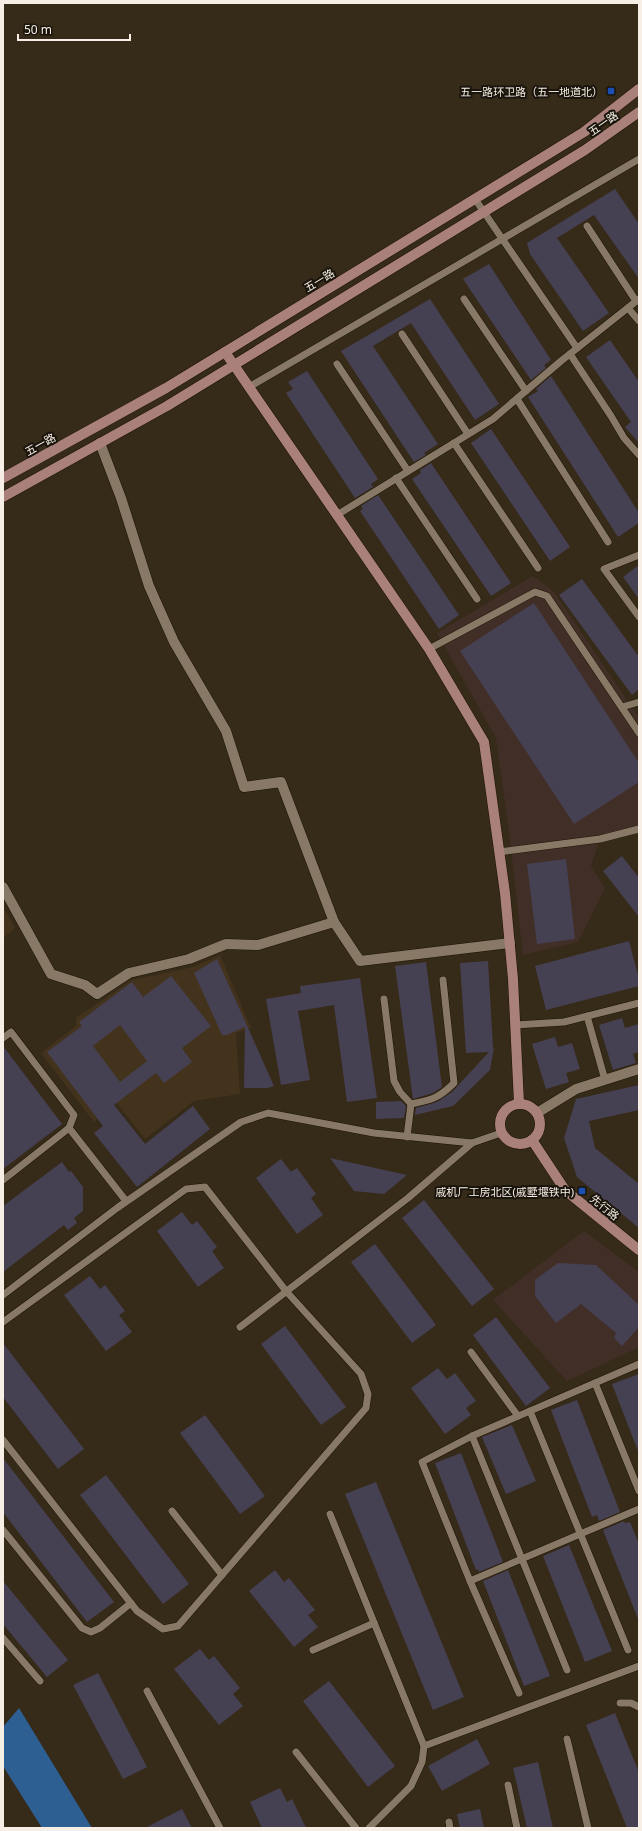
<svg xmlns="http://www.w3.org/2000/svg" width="642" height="1831" font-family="'Noto Sans','Noto Sans SC',sans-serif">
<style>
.commercial{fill:#412f27}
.built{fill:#43331c}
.water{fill:#2e5f92}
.building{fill:#464053;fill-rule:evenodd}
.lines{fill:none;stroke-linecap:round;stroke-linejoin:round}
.lane-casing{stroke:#1d1303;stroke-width:8}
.street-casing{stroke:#1d1303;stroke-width:11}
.secondary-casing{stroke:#1d1303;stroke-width:11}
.lane{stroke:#877966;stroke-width:7}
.street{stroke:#877966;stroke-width:10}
.secondary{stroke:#a9807a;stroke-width:10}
.transit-dot{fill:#1a4fb4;stroke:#19140c;stroke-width:1.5}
.labels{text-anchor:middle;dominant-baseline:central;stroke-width:4;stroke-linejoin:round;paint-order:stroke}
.poi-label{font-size:11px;fill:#f7efe5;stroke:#19140c;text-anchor:end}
.street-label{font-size:11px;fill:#f7efe5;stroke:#19140c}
</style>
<rect width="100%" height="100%" fill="#362a19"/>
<g class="commercial">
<path d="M533,576l21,16 85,126v111l-39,10 -9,27 14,22 -27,54 -55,13 -13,-116 -14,-101 -59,-105z"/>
<path d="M584,1231l55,41v75l-72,34 -74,-81z"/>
</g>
<g class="built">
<path d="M3,907l12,21 -12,10z"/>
<path d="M220,955l31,73 -15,5 4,61 -46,7 -49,38 -29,-37 -22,20 -53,-69 35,-27v-8l56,-38 61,-13z"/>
</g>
<path class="water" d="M19,1708l73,120h-50l-39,-62v-39z"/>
<g class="building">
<path d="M615,189l24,35v55l-45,-64 -37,23 52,75 -26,18 -53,-77 -3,-11z"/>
<path d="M489,264l62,96 -7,5 2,3 -15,12 -68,-101z"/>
<path d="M430,299l69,105 -24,16 -64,-97 -38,23 65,98 -14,9 2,2 -12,7 -73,-111z"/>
<path d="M610,340l29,42v61l-14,-16 6,-5 -45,-65z"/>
<path d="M307,371l71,108 -7,5 2,3 -18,11 -69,-105 7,-4 -5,-7z"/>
<path d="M551,376l88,137v10l-21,14 -90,-140 10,-6 -2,-2z"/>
<path d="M491,429l79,118 -20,14 -79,-118z"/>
<path d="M431,463l80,120 -20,13 -79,-117 9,-6 -1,-3z"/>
<path d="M378,495l81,120 -20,14 -79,-118 3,-2 -2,-3z"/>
<path d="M639,565v34l-16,-22z"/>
<path d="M582,579l57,78v32l-7,6 -73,-100z"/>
<path d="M534,603l105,160v19l-65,42 -114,-173z"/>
<path d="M622,856l17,22v39l-36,-46z"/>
<path d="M566,859l9,80 -38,5 -10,-80z"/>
<path d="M629,941l10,38v7l-93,24 -11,-44z"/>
<path d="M217,959l28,62 29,65 -6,2h-24l1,-61 -18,8h-5l-28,-62z"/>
<path d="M488,961l5,87 1,-1 -4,23 -37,36 -38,9 1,-7 21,-6 15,-10 37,-40 -23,1 -6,-90z"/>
<path d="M426,962l16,125 -9,6 -20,6 -18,-133z"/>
<path d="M171,976l40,50 -29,22 10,14 -28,21 -8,-10 -42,32 31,39 48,-38 17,23 -73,58 -43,-54 9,-7 -56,-74 35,-26 -3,-4 53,-40 11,15zM120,1025l27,36 -27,21 -27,-36z"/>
<path d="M360,978l17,120 -30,4 -13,-97 -36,6 12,69 -29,5 -15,-86 35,-6 -1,-7z"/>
<path d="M622,1018l3,10 14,-4v28l-6,2 3,9 -23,7 -14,-45z"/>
<path d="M555,1037l3,10 14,-4 8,26 -14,4 3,9 -23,7 -14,-45z"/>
<path d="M3,1046l59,78 -59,45z"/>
<path d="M639,1085v25l-50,11 6,27 44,36v44l-62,-51 -13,-39 12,-39z"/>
<path d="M401,1101l5,5 -2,12 -28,1v-17z"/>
<path d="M330,1158l77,17 -23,19 -30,-3z"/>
<path d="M281,1159l10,13 6,-4 19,26 -5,4 12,17 -26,19 -41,-56z"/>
<path d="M62,1162l7,10 2,-1 12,16v24l-9,7 3,5 -9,7 -4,-5 -61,47v-66z"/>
<path d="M424,1200l70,89 -22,17 -70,-88z"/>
<path d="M182,1212l10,13 5,-4 20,26 -5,4 12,17 -26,19 -41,-56z"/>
<path d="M375,1244l61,81 -24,18 -61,-81z"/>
<path d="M558,1263l38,2 43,40v22l-17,19 -8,-8 2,-5 -35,-29 -25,19 -21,-27v-16z"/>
<path d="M90,1276l10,13 5,-4 20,26 -6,4 13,17 -26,19 -42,-56z"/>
<path d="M496,1317l54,71 -24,18 -53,-71z"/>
<path d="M285,1326l61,81 -25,18 -60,-81z"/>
<path d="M3,1343l81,106 -26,20 -55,-72z"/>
<path d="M438,1368l9,11 8,-6 21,28 -10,7 5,7 -26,19 -34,-46z"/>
<path d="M639,1374v77h-1l-26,-67z"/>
<path d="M577,1400l43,112 -21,9 -2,-6 -5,2 -41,-107z"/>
<path d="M205,1415l60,81 -25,18 -60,-81z"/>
<path d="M512,1425l24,56 -30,13 -24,-57z"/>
<path d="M461,1453l42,109 -24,10 -1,-3 -2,1 -41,-107z"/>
<path d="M3,1458l111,144 -27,20 -84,-110z"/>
<path d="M106,1475l83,109 -26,20 -83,-109z"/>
<path d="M376,1482l88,215 -31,13 -88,-216z"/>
<path d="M624,1521l1,2 5,-1 9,22 -1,75 -35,-89z"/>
<path d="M569,1545l43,106 -27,11 -42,-106z"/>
<path d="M275,1570l9,12 5,-4 26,32 -7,5 10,12 -24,20 -45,-56z"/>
<path d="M508,1570l42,106 -26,10 -41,-105z"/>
<path d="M3,1581l65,79 -21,17 -44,-53z"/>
<path d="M200,1649l9,11 5,-4 26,32 -7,6 10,12 -24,19 -45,-56z"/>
<path d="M98,1673l49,94 -24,12 -50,-94z"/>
<path d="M329,1681l66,85 -27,21 -65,-86z"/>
<path d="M615,1713l24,60v55h-12l-41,-103z"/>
<path d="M477,1739l13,25 -48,27 -14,-25z"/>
<path d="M538,1762l15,66h-26l-14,-60z"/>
<path d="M280,1788l7,14 5,-3 14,29h-44l-12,-26z"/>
<path d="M182,1809l10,19h-47z"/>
<path d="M480,1809l4,19h-24l-3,-14z"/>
</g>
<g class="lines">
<g class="lane-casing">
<g id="lane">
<path d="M475,199l102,149"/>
<path d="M587,226l49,75"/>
<path d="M464,299l62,92"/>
<path d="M628,308l11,13"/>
<path d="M402,334l66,100"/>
<path d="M570,354l41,62 13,22 15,17"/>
<path d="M337,364l71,107"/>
<path d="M249,387l390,-228"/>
<path d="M517,399l91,143"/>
<path d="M454,443l84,125"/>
<path d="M396,478l81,121"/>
<path d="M337,515l156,-96 68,-58 78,-62"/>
<path d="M639,555l-35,14 35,48"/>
<path d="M429,649l106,-57 12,4 92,137"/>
<path d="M622,707l17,-5"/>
<path d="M499,852l101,-13 39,-10"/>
<path d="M384,999l10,82 6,11 11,12c21,-4 28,-6 43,-21l-11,-103"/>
<path d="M587,1016l18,64"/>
<path d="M515,1025l49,-3 75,-19"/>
<path d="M3,1038l8,-6 63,83 -5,13 -66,52"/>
<path d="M69,1128l57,73"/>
<path d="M407,1137l4,-33"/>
<path d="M3,1295l114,-87 124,-86 27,-9 106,20 98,10 29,-10"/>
<path d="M3,1322l183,-133 19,-2 81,104 75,83 7,20 -2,14 -188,218 -15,3 -26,-18 -134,-171"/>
<path d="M240,1327l168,-129 64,-55"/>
<path d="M471,1352l47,64"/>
<path d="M595,1383l44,108"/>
<path d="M530,1411l98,239"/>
<path d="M472,1436l-50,26 48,119 49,112"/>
<path d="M172,1511l50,64"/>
<path d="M330,1514l94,232 -2,16 -11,24 -42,42"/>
<path d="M3,1530l79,98 9,4 9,-4 31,-25"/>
<path d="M470,1581l169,-72"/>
<path d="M3,1638l37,43"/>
<path d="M313,1650l61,-27"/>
<path d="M567,1670l-95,-234 167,-72"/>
<path d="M147,1691l73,137"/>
<path d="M620,1703h11l8,4"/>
<path d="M567,1739l21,89"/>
<path d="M424,1746l215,-80"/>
<path d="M296,1752l60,76"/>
<path d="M508,1785l9,43"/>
<path d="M449,1822l1,6"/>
</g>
</g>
<g class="street-casing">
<g id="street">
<path d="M100,443l21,55 28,88 25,56 52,89 18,56 37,-5 53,140 26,39 150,-18"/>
<path d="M3,887l48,87 34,11 12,9 32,-21 60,-14 37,-15 32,1 76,-23"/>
<path d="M537,1113l39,-24 63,-20"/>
</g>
</g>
<g class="secondary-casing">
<g id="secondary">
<path d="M225,352l204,297 55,93 21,151 8,86 6,124"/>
<path d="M3,478l163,-90 59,-36 359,-220 55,-43"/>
<path d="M3,497l164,-91 418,-256 54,-38"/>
<circle cx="520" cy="1124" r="20"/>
<path d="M532,1140l33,50 74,60"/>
</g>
</g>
<use href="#lane" class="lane"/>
<use href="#street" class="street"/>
<use href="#secondary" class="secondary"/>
</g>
<g class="transit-dot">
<rect x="607" y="87" width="8" height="8" rx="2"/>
<rect x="578" y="1187" width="8" height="8" rx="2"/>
</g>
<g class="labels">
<g class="poi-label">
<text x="603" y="91">五一路环卫路（五一地道北）</text>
<text x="574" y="1191">戚机厂工房北区(戚墅堰铁中)</text>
</g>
<g class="street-label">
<text transform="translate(603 123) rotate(-35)">五一路</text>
<text transform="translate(319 280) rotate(-31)">五一路</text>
<text transform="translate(40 444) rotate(-29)">五一路</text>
<text transform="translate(605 1207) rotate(39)">先行路</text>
</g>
</g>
<rect width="642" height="1831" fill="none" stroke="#f7efe5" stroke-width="8"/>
<path d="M18 34v6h112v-6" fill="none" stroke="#f7efe5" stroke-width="2"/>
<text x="24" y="34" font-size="12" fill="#f7efe5" stroke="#19140c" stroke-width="3" paint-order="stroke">50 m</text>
</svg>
